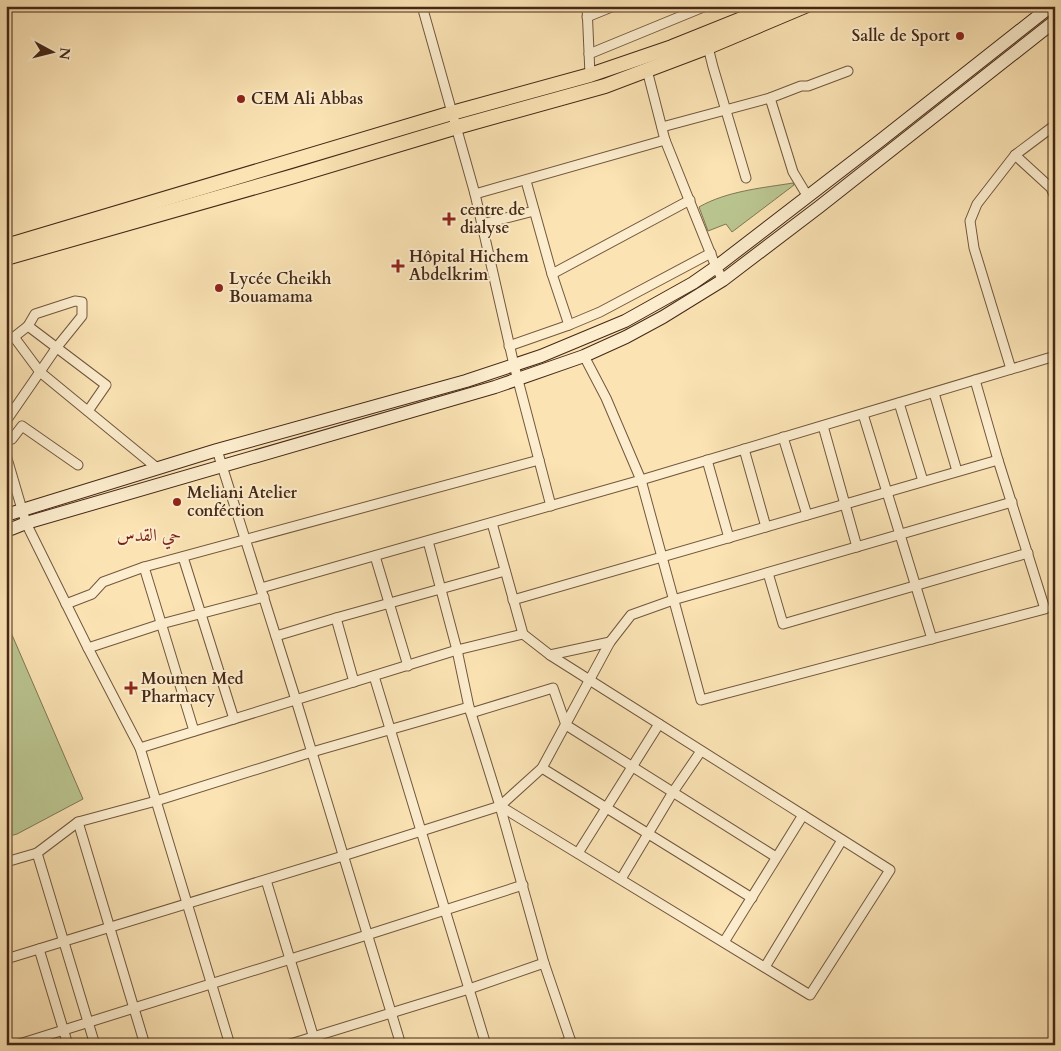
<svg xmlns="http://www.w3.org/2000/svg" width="1061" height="1051" font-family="Cardo,Amiri,serif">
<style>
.green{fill:#bac590;stroke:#807653}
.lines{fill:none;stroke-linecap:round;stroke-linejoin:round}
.street-casing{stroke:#72573e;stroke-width:11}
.secondary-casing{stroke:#452816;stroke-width:14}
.primary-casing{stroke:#452816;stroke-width:16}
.path{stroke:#452816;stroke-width:2;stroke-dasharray:1 2.5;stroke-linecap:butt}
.street{stroke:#fcedce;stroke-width:9}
.secondary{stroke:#fcedce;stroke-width:12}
.primary{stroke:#fbe3b4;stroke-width:14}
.poi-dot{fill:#8f2418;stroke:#fcedce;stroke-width:2}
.labels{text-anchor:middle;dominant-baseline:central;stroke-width:4;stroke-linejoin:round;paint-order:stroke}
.poi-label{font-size:16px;font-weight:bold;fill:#452816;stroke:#fcedce;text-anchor:start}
.neighbourhood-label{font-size:18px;fill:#7a1f14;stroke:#fcedce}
</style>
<rect width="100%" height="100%" fill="#fbe3b4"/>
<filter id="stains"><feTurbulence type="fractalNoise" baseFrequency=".004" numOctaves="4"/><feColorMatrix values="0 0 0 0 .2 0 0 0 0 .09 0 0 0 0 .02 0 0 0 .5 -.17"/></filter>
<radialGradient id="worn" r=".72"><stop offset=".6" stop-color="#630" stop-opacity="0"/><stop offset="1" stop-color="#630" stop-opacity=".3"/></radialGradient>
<g class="green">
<path d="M793,183l1,2 -62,47 -6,-8 -18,7 -9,-24c28,-16 63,-19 94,-24z"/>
<path d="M6,621l77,178 -66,35 -11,3z"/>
</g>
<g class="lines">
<g class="street-casing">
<g id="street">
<path d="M422,6l53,188 39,171 37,141"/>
<path d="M587,6l3,69"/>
<path d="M587,17l27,-11"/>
<path d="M708,47l5,20 33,111"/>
<path d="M589,54l117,-48"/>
<path d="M647,70l18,70 51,127 7,13"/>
<path d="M770,98l23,74 15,25"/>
<path d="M662,127l108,-29 31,-12h7l40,-15"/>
<path d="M1015,155l36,33 4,9"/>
<path d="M526,181l26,93 17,51"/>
<path d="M475,194l190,-54"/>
<path d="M482,224l52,-13"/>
<path d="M552,274l138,-74"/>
<path d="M14,337l26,35 117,96"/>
<path d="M6,339l8,-2 14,-11 78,59 -18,26"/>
<path d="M509,346l60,-21 31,-13 111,-59"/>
<path d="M584,356l22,42 35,82 60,220 344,-91 -47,-149 -23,-80"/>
<path d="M1011,369l-37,-121 -4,-27 7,-17 38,-49 40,-30"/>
<path d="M934,393l23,78"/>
<path d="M899,403l24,78"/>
<path d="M863,414l69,225"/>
<path d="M6,421l51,-74 25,-31v-14l-7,-1 -40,13 -7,12"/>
<path d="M823,426l34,121"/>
<path d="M783,437l24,78"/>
<path d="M6,440l6,-1 10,-13 56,39"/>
<path d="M744,449l22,78"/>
<path d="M217,450l79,250 105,345"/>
<path d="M6,455l20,68 62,125 52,100 90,297"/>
<path d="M707,460l22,78"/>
<path d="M492,523l31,111 27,21 340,215 -80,125 -310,-189"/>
<path d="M428,541l29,109 12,57 31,99 44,157 28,82"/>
<path d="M375,556l33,110"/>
<path d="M183,557l51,162"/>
<path d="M144,567l50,164"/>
<path d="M768,573l15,51 245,-71"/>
<path d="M261,588l380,-108 414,-124"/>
<path d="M513,600l485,-140"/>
<path d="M66,604l26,-10 11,-12 41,-15 395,-107"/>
<path d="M336,618l18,64"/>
<path d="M276,636l60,-18 169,-47"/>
<path d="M88,648l73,-24 103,-27"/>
<path d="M550,655l60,-13"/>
<path d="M374,676l112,369"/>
<path d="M471,713l82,-25 13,37 210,132"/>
<path d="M140,748l317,-98 66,-16"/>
<path d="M542,768l210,130"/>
<path d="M78,822l67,223"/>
<path d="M37,853l58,192"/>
<path d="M578,853l81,-129"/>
<path d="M6,862l31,-9 41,-31 78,-21 156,-49 157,-45"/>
<path d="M621,879l52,-87 28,-41"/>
<path d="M266,880l50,165"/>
<path d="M724,942l79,-127"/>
<path d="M39,949l29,96"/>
<path d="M6,959l337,-103 157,-50 42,-38 68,-126 21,-27 42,-15 339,-98"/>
<path d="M765,967l77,-127"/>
<path d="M16,1045l351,-110 156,-50"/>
<path d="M287,1045l182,-56 75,-26"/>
<path d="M558,1045l13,-4"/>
</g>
</g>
<g class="secondary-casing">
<g id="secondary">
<path d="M6,515l211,-65 249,-69 75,-25 84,-35 68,-38 23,-16 165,-127 170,-134"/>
<path d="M6,531l20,-8 469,-136 89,-31 42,-19 37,-20 60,-37 96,-73 236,-186"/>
</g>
</g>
<g class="primary-casing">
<g id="primary">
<path d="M6,246l446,-133 138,-38 82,-28 102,-41"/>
<path d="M6,258l288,-82 163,-49 148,-41 103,-39 97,-41"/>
</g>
</g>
<path class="path" d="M6,271v1"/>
<use href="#street" class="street"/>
<use href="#secondary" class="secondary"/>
<use href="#primary" class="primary"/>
</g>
<g class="poi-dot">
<circle cx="960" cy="36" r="5"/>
<circle cx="241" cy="99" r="5"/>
<path d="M446.5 211.5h5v5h5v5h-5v5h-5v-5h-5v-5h5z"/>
<path d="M395.5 258.5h5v5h5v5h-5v5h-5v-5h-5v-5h5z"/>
<circle cx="219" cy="288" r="5"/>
<circle cx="177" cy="502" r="5"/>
<path d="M128.5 680.5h5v5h5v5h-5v5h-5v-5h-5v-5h5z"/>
</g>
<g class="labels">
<g class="poi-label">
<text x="950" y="36" text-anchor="end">Salle de Sport</text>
<text x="251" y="99">CEM Ali Abbas</text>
<text x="460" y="210">centre de<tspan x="460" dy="18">dialyse</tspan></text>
<text x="409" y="257">Hôpital Hichem<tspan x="409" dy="18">Abdelkrim</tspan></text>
<text x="229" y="279">Lycée Cheikh<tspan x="229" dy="18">Bouamama</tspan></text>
<text x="187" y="493">Meliani Atelier<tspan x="187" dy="18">conféction</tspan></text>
<text x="141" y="679">Moumen Med<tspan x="141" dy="18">Pharmacy</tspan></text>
</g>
<g class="neighbourhood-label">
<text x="149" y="535">حي القدس</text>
</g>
</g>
<rect width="1061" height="1051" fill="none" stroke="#fbe3b4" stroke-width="25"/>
<rect x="8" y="8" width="1046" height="1036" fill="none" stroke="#452816" stroke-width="2.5"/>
<rect x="12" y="12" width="1036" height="1026" fill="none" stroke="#452816"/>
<g transform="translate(52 52) rotate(97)" stroke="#fcedce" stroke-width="4" paint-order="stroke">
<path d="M0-4L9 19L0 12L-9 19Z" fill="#452816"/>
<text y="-8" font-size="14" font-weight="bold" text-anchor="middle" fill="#452816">N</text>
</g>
<rect width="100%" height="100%" filter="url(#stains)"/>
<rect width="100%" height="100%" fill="url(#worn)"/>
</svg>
